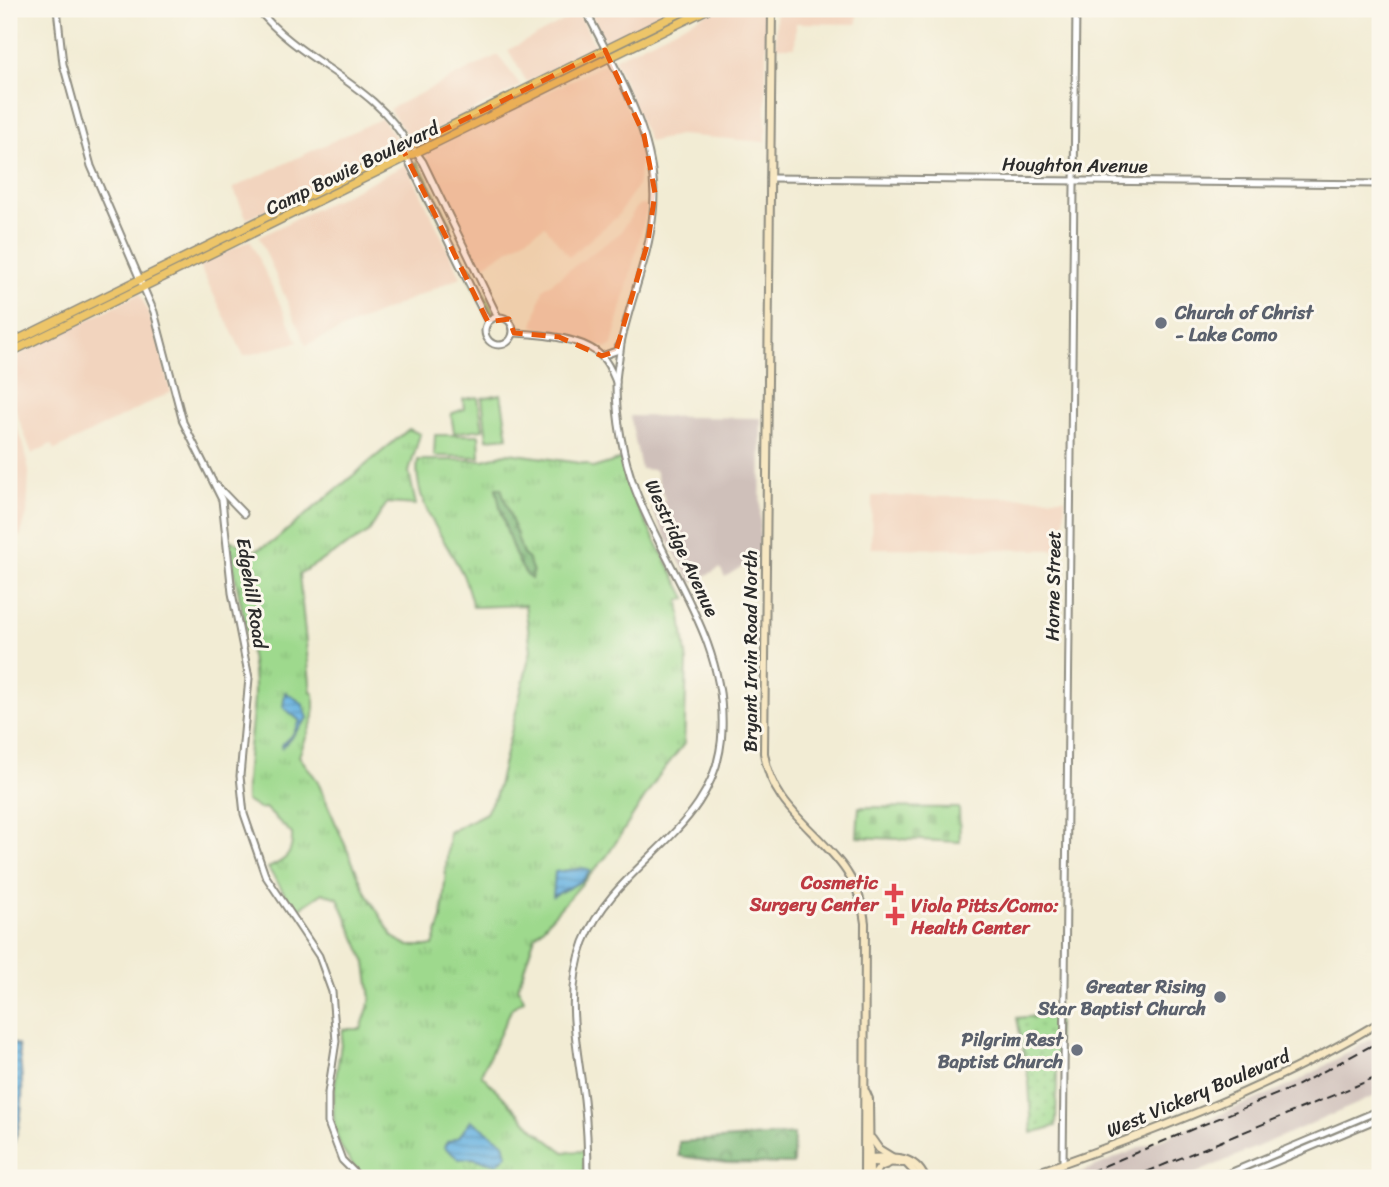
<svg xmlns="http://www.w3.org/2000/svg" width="1389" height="1187" font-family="Sriracha,sans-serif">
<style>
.built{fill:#f2d4be}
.industrial{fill:#cfc0ba}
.grass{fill:url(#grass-tufts);stroke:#64825c;stroke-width:2}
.forest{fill:url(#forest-crowns);stroke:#547252;stroke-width:2}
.cemetery{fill:url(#cemetery-stones);stroke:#64825c;stroke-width:2}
.park{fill:url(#park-dots);stroke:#64825c;stroke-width:2}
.garden{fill:#9ed98d;stroke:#64825c;stroke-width:2}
.water{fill:url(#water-rules);stroke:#4a6f86;stroke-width:2}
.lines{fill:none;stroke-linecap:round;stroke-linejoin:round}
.tertiary-casing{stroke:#8e8c80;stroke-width:9}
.secondary-casing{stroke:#8e8c80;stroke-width:10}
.primary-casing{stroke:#8e8c80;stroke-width:10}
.tertiary{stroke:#fff;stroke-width:5}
.secondary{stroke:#f8e8c3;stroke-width:6}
.primary{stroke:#edc569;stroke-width:7}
.rail{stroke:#2b2b2b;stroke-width:2;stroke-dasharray:10 5;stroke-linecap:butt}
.marked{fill:#e8590c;fill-opacity:0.2;stroke:#e8590c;stroke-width:5;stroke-dasharray:14 9;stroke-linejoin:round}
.worship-dot{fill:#6b7280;stroke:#fbf7ec;stroke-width:2.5}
.health-dot{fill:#e0444e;stroke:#fbf7ec;stroke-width:2.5}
.labels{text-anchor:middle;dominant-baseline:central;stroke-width:6;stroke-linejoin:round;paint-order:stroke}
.street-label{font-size:19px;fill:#2b2b2b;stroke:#fbf7ec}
.worship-label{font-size:19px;font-weight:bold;fill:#5b616d;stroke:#fbf7ec;text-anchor:end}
.health-label{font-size:19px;font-weight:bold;fill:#be3a42;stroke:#fbf7ec;text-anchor:end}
</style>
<defs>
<pattern id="grass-tufts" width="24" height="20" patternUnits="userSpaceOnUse" patternTransform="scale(1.75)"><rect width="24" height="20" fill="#9ed98d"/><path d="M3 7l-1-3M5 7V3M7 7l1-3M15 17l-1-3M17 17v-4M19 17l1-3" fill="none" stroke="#88ba7a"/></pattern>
<pattern id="forest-crowns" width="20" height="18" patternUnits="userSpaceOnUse" patternTransform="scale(1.75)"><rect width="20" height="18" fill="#7eb978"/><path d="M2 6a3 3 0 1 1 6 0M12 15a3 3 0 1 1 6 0" fill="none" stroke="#679763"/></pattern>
<pattern id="cemetery-stones" width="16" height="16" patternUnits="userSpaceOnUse" patternTransform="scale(1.75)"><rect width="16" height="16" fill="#9ed98d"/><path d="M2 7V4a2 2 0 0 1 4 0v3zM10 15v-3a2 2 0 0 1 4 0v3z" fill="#88ba7a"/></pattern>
<pattern id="park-dots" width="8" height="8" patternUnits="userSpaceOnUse" patternTransform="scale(1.75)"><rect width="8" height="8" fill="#9ed98d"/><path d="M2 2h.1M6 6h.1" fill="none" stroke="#88ba7a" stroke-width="1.8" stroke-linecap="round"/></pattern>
<pattern id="water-rules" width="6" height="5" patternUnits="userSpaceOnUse" patternTransform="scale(1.75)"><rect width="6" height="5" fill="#69b3e1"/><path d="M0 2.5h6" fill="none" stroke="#5792b7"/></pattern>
</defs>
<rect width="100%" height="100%" fill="#fbf7ec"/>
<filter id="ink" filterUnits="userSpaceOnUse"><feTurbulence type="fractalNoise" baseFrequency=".0143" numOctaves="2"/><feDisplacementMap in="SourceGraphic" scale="14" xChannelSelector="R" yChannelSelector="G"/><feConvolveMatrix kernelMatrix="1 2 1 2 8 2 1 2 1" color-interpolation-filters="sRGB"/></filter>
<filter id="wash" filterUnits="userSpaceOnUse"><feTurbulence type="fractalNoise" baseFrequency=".00686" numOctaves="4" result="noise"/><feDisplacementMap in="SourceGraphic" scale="28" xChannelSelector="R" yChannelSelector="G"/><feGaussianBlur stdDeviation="1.57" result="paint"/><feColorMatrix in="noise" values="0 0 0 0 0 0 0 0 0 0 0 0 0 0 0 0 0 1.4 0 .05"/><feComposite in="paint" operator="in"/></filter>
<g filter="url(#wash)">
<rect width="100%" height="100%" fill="#f2ecd4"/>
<g class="built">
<path d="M593,9h77l2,4 -65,33 -18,-36z"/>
<path d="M716,9h50v133l-87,-7 -30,7 -35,-83z"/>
<path d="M776,9h81v15l-61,-1 -1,24h-19z"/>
<path d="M579,13l17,35 -69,34 -19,-32z"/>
<path d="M498,55l23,31 -109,56 -23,-33z"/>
<path d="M605,64l31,61 7,30 -6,31 -20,31 -48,40 -24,-31 -65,42 -56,-115z"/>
<path d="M382,118l19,27 -154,74 -14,-31z"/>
<path d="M407,164l54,113 -155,68 -47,-108z"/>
<path d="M638,205h10l-36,140 -5,3 -74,-22 10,-37 77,-56z"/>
<path d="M250,240l48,102 -54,14 -45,-91z"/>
<path d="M140,293l17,41 14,58 -116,58 -4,-6 -19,10 -23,-61v-33z"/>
<path d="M9,408l14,34 6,30 -2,42 -7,23 -11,-7z"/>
<path d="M872,496l193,2 -1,52 -193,-2z"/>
</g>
<g class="industrial">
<path d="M630,416l131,2 -1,137 -35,22 -5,-9 -29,15 -40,-74 14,-8 -10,-31 -14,-1z"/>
<path d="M1380,1034v60l-195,84h-118l228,-95z"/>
</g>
<g class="grass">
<path d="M417,161l34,64 -1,5 -5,-1 -31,-64z"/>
<path d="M467,266l4,1 23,46 -2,2 -5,-1 -22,-44z"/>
<path d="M409,429l11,5 -11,38 7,33 -29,-2 -19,30 -69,41 12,118 3,2v23l-15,39 18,24 48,111 29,47 15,8h24l9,-28 7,-86 37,-19 10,-19 35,-144 -6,-45 -52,2c-3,-11 -6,-22 -10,-32 -17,-36 -51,-72 -45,-115h66l25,-7 78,11 6,4 29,-9 9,36 55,103 -7,3 8,62 -3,81 -26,33 -51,79 -72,80 -17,51 6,13 -12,8 -31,66 55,57 28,21 21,-1 -2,27h-215c-53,-36 -31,-96 -25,-149h18l10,-30 -5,-36 -28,-65 -15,-5 -27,18 -28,-43c18,-8 25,-13 24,-34l-27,-26 -6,1 -13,-8c-2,-38 8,-75 8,-112 -1,-51 -20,-99 -24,-149l24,11 19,-9z"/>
</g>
<g class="forest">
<path d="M496,488h5l22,66 6,7 4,12 -2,6c-17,-13 -31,-69 -35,-91z"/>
<path d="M794,1134l-1,30 -66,-1 -48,-7v-14z"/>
</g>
<path class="cemetery" d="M859,807l100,1 1,34 -103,-5z"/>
<path class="park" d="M1058,1014l-2,112 -24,7 -3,-51 -12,-64z"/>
<g class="garden">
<path d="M501,394l7,43 -21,2 -5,-41z"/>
<path d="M478,397l5,32 -29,4 -3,-19 13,-5 -1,-10z"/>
<path d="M435,435h44l1,22 -46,-1z"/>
</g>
<g class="water">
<path d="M285,692l17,11 6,15 -26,30 -1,-3 12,-11 7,-13 -17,-14z"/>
<path d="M584,868l6,3 -8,10 -29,15 2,-24z"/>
<path d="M13,1043l5,2c6,37 8,74 -9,109v-110z"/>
<path d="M471,1120l33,23 3,12 -10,9 -25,-6 -13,1 -15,-12 3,-5 12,-5z"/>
</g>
</g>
<g filter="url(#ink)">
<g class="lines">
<g class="tertiary-casing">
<g id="tertiary">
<path d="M57,9l6,55 28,102 63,146 29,110 39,78 10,93 17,85 -9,98 4,38 21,61 54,81 13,36 4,49 -8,52v30l14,37 18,18"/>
<path d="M258,9c43,55 119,74 151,138"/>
<path d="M585,9c31,63 76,131 68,204 -4,44 -23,87 -32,130l-5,8 -14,5"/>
<path d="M415,151l8,11 75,155"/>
<path d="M408,154l-1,4 81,164"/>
<path d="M770,178l610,6"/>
<circle cx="499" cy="331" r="14"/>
<path d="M514,333c24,1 72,4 89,25 6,6 10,17 13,24"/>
<path d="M217,486l27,28"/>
<path d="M1063,1163l13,-1154"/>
<path d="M588,1178c0,-26 -1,-53 -4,-79 -7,-54 -20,-104 0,-157 33,-83 135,-111 138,-212 4,-91 -57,-161 -87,-241 -12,-32 -19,-71 -19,-104 0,-14 4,-29 5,-42"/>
<path d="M1218,1178l162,-68"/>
<path d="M1237,1178l143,-60"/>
</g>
</g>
<g class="secondary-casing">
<g id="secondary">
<path d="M772,9l-8,744c11,75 93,89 101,170l-1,255"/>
<path d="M866,1092l3,7 1,79"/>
<path d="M872,1139l7,10 13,8"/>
<path d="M867,1158c23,-1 47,-5 58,20"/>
<path d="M869,1162l37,1 14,15"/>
<path d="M872,1178l8,-11 8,-3"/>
<path d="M1021,1178c124,-43 246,-88 359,-156"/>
</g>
</g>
<g class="primary-casing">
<g id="primary">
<path d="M9,344l679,-335"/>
<path d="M9,353l699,-344"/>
</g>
</g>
<use href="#tertiary" class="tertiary"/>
<use href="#secondary" class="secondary"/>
<use href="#primary" class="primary"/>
<g class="rail">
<path d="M1075,1178l219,-91 86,-46"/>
<path d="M1132,1178l248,-102"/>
</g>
</g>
</g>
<path class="marked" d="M605,50l39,85 11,58 -7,49 -32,109 -14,5 -43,-19 -45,-4 -5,-14 -21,3 -85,-172z"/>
<g class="worship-dot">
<circle cx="1161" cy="323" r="7"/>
<circle cx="1220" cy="997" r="7"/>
<circle cx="1077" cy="1050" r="7"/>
</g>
<g class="health-dot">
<path d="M890.5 882.5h7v7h7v7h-7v7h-7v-7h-7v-7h7z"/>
<path d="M891.5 905.5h7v7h7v7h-7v7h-7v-7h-7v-7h7z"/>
</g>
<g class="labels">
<g class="street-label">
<text transform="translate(1075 165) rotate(1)">Houghton Avenue</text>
<text transform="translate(352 168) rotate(-26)">Camp Bowie Boulevard</text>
<text transform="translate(682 548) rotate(65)">Westridge Avenue</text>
<text transform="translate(1053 586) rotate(-89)">Horne Street</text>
<text transform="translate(252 593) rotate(81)">Edgehill Road</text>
<text transform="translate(750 651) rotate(-90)">Bryant Irvin Road North</text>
<text transform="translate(1198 1093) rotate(-23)">West Vickery Boulevard</text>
</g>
<g class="worship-label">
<text x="1175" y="312" text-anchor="start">Church of Christ<tspan x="1175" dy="22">- Lake Como</tspan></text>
<text x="1206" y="986">Greater Rising<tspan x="1206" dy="22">Star Baptist Church</tspan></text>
<text x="1063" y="1039">Pilgrim Rest<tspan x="1063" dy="22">Baptist Church</tspan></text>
</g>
<g class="health-label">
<text x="878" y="882">Cosmetic<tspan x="878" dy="22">Surgery Center</tspan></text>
<text x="911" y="905" text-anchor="start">Viola Pitts/Como:<tspan x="911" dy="22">Health Center</tspan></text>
</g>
</g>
<rect width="1389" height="1187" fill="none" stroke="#fbf7ec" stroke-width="35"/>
</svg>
